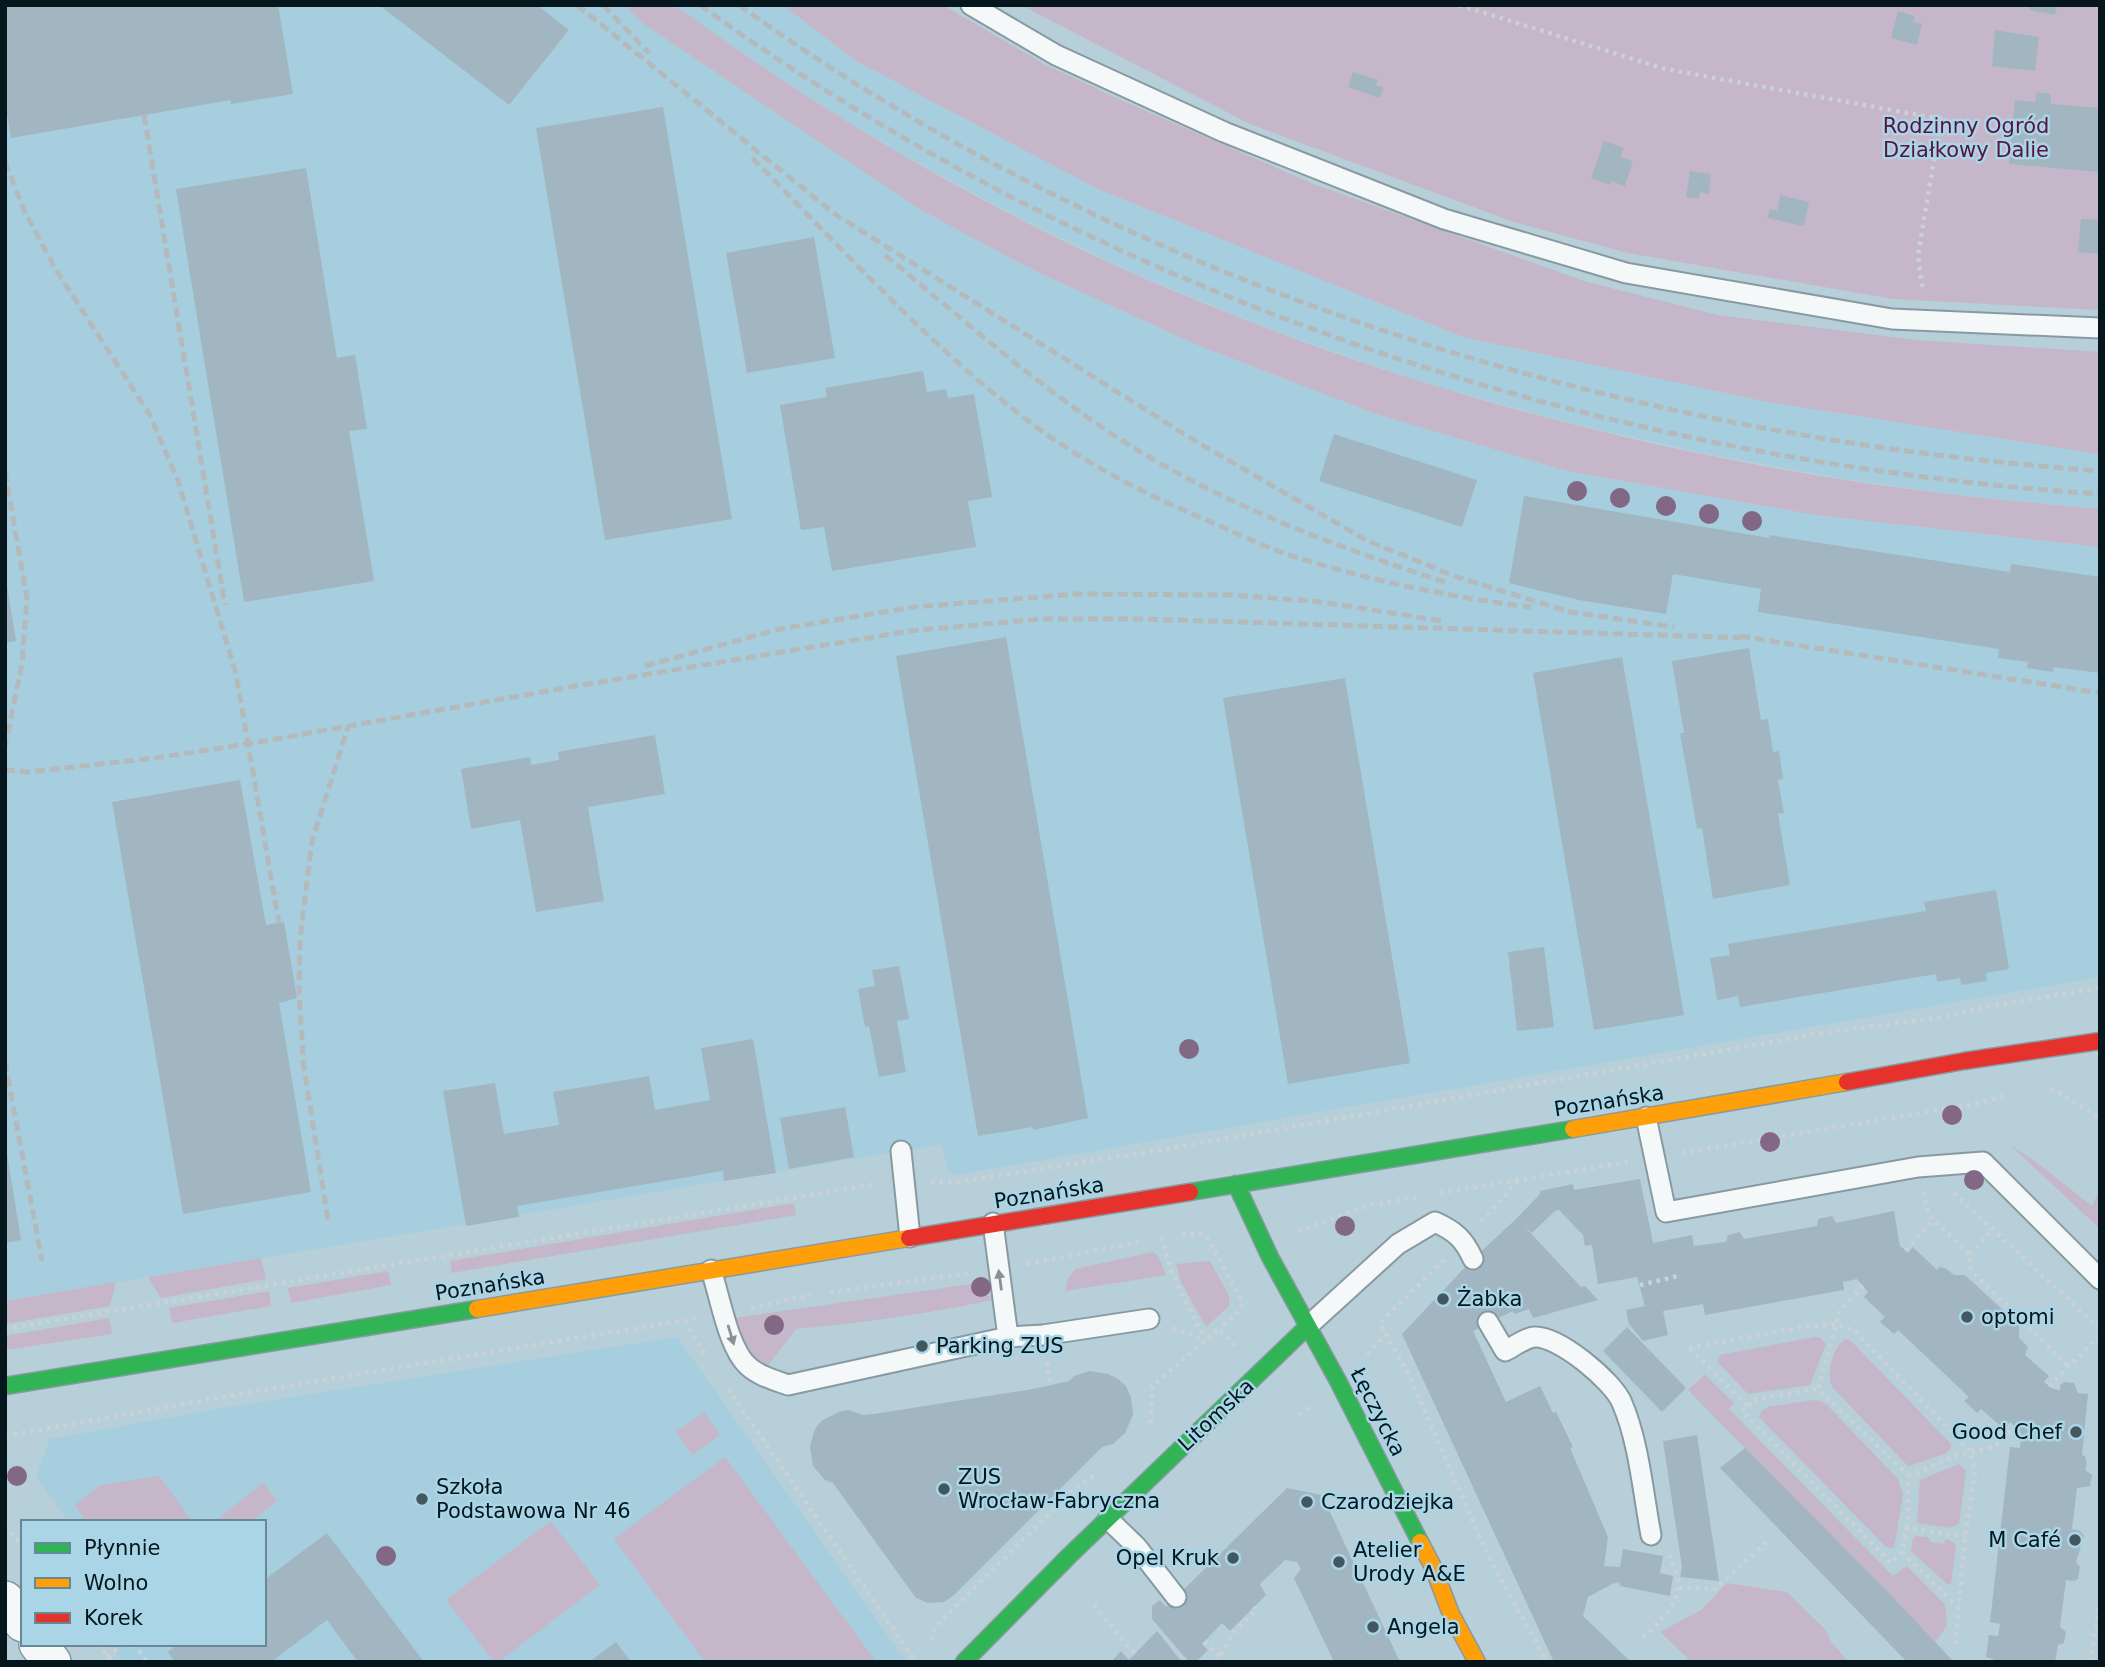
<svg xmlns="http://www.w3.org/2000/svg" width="2105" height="1667" font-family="'DejaVu Sans',sans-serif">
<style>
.built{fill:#a6cede}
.green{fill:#c6b6c9}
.building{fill:#a1b6c1}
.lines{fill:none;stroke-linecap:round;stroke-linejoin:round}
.lane-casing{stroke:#889aa1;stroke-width:23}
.street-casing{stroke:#889aa1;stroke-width:40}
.fast-casing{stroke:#889aa1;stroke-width:19}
.slow-casing{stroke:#889aa1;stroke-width:19}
.jam-casing{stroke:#889aa1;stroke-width:19}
.path{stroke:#cbd2d5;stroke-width:4.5;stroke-dasharray:3.5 5;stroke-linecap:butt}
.lane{stroke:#f4f8f9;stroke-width:19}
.street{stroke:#f4f8f9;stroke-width:37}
.fast{stroke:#30b455;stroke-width:16}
.slow{stroke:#ff9f0a;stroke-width:16}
.jam{stroke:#e5322d;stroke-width:16}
.rail{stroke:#b4babc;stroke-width:5;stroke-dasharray:10 5;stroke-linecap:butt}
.tree{fill:#836885}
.oneway{fill:#889296}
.poi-dot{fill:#43575e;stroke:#a9d5e7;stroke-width:2.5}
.labels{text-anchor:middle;stroke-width:5;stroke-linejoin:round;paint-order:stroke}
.park-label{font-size:21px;fill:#581441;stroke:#a9d5e7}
.street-label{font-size:21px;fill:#05161c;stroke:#a9d5e7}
.poi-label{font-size:21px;fill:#05161c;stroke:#a9d5e7;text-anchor:start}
</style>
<rect width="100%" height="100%" fill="#b7cfd9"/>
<path class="built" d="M5,5h620l16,17 277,186 79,43 47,24 151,69 181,70 191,57 249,44 284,32v430l-1139,197 -7,1 -6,-3 -6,-28 -937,157z
M671,5h112l73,56 242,128 365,148 305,65 332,52v55l-137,-13 -129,-19 -131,-24 -137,-31 -142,-39 -155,-54 -138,-57 -110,-53 -110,-60 -87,-52z
M677,1337l229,325h-784l-13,-18h155v-122h-195l-33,-45 14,-38 178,-32z"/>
<path class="green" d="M625,5c13,0 34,-4 47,1 13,4 28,18 40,26 37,25 74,51 112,75 98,62 202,119 308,166 263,116 548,191 833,223 45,5 90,9 135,13v38l-284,-32 -249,-44 -191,-57 -181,-70 -151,-69 -47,-24 -79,-43 -277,-186z
M783,5h160l103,60 77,36 193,84 271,97 131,33 198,25 184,12v102l-332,-52 -305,-65 -365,-148 -242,-128z
M1021,5h1079v305l-207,-11 -265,-46 -114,-31 -264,-98z
M2011,1146l20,12 61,48 8,-18v41z
M794,1203l2,12 -344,58 -2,-12z
M1153,1252l6,5 7,18 -101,16 2,-10 8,-12z
M261,1258l5,21 -105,19 -13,-21z
M1210,1261l19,35v10l-23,21 -25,-45 -5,-18z
M388,1271l3,14 -100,18 -3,-15z
M116,1282l-6,24 -105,18v-23z
M971,1284l15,9 6,7c-65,14 -130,23 -196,29l-29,38 -19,-13 -13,-36z
M269,1291l2,15 -99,17 -3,-15z
M109,1318l3,16 -107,16v-14z
M1814,1337h6l6,7 -16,41 -62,9 -31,-33 3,-6z
M1846,1339l6,3 99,102 -1,6 -5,4 -37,12 -76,-79c-6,-13 1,-42 14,-48z
M1705,1375l29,28 -5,6 164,167 14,-10 38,39 2,21 -12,16 -247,-252z
M1814,1400l7,1 7,5 70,73 5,16 -9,53 -8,-1 -127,-130 3,-7 6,-3z
M704,1412l16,23 -28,20 -16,-23z
M725,1457l150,203 -3,2h-167l-91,-123z
M1959,1464l7,7 -7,53 -9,4 -33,-5 3,-43z
M159,1476l34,46h-107l-11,-17 25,-20z
M263,1483l14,18 -26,21h-37z
M551,1521l49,64 -102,77h-4l-48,-62z
M1916,1536l12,1 2,5 14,2 1,-5c5,1 9,3 11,7l-5,38h-4l-36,-33 2,-13z
M1727,1583l60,9 39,38 5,12 18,20h-157l-32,-30 41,-22z"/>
<path class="building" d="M5,5h273l15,89 -62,10v-4l-220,38 -6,-35z
M379,5h158l32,25 -60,75z
M2030,5h27l-2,10 -26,-5z
M1898,11l17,5 -2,6 9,2 -5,21 -26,-7z
M1995,30l44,7 -4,34 -43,-5z
M1353,72l25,8 -2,5 8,3 -4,10 -32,-11z
M2037,92l14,2v10l49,4v64l-91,-8 6,-64 20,2z
M663,107l69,412 -127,21 -69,-412z
M1604,141l20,7 -3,9 12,4 -8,25 -14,-5 -1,4 -19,-7z
M306,168l31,190 18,-3 12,74 -18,2 25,150 -130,21 -68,-413z
M1690,171l21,3 -2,20 -9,-2 -1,7 -13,-2z
M1780,195l29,7 -5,24 -37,-8 3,-9 7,2z
M2081,219l19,1v34l-22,-2z
M814,237l21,121 -88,15 -21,-120z
M923,371l4,21 19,-3 2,9 26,-4 18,103 -24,4 8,46 -144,24 -8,-44 -23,3 -21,-125 47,-8 -2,-9z
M1334,434l143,46 -15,47 -143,-46z
M1524,496l245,42v-3l241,37 1,-8 89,13v96l-46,-6 -1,5 -26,-4 1,-6 -30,-4 1,-9 -241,-37 3,-23 -88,-15 -7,40 -87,-14 -70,-17z
M7,586l9,55 -11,2v-56z
M1006,637l82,481 -54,12 -1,-3 -55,9 -82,-480z
M1749,648l12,72 7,-1 5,33 6,-1 4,28 -5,1 6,33 -6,1 12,71 -77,14 -11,-71 -5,1 -17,-96h4l-12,-72z
M1622,657l62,358 -90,15 -61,-357z
M1345,678l65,385 -122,21 -65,-386z
M655,735l10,59 -77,13 16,94 -68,11 -16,-92 -49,9 -10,-60 69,-12 1,8 28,-5 -1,-8z
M240,780l26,145 18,-3 13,76 -18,5 32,189 -128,22 -71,-412z
M1996,890l13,79 -23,4 1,8 -26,4 -1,-7 -23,4 -1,-8 -196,33 -2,-11 -21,4 -7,-42 20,-3 -2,-11 198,-33 -2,-9z
M1544,947l10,80 -37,4 -9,-79z
M899,966l10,53 -12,2 9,51 -27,5 -10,-51 -4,1 -7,-38 17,-3 -3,-16z
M753,1039l23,134 -52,8 -1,-10 -206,35 2,11 -53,9 -23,-135 52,-8 9,51 55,-9 -6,-33 96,-16 6,34 55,-10 -9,-52z
M845,1107l9,50 -65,12 -9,-51z
M7,1154l14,86 -16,3v-88z
M1640,1179l13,64 39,-8 2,11 32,-4 2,-7 12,-3 4,7 73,-13 1,-7 14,-3 4,7 58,-12 6,35 8,6 5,-5 24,23 2,-3 6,1 9,7h11l54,50v13l9,9 -3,8 24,21 -5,6 9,7 7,1v-5l4,-3 10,1 4,10 10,1 -6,61 3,1 2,8 -2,6 7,5 -2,11 -13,2 -5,41 8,2 4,5 -8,26 4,5 -2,12 -4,2 -8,-1 -6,47 6,5 -2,11 -6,2 -3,17h-62v-3l-7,-2 3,-22 9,1 2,-12 -10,-2 20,-175 10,1 1,-15 -11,-11 -6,7 -23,-20 -4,4 -13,-12 5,-4 -35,-33 -36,-34 -4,4 -14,-12 5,-5 -21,-20 4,-5 -11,-13 -14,3 1,8 -139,25 -2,-11 -40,7 5,24 -25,6 -14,-17 -3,-14 19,-4 -8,-29 -39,7 -6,-39 -7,1 -2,-11 -24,-25 -4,1 -23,22 -9,-8 58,62 4,-1 13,14 -65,18 -4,-9 -14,5 -2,-3 -40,20 33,71 34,-16 13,27 3,-1 17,35 -3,1 38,89 -4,29 16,1 3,-18 40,7 -3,17 13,3 -3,20 -50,-10 -1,-4 -7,2 -24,13 -5,19 48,46h-77l-152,-328 71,-75 44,-41 23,-24v-3l33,-7 1,6z
M1627,1327l59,61 -24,24 -59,-61z
M1090,1371l18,3 10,5 8,7 5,11 2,18 -8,18 -12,11 -11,3 -148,148 -10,7 -16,1 -12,-5 -83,-115 -8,-3 -12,-14 -3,-20 5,-17 6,-8 18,-9 9,-2 15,5 11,-1 159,-25 36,-8 5,-5z
M1697,1435l7,47 15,99 -39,-4 2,-10 -19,-126z
M1745,1448l141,142 68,72 -48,-1 -186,-193z
M1287,1488l35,7 78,167h-66l-40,-84 7,-9 -4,-7 -12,-2 -25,24 6,11 -36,36 -8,-8 -20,21 6,6 -12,12h-7l-37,-43v-13l8,-6 6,7z
M327,1533l97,129h-66l-31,-42 -56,42h-96l-7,-10 10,-8h86v-64z
M1157,1631l25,31h-71l10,-11 8,9z
M616,1642l15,20h-42z"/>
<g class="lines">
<defs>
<path id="lane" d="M971,5l85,50 168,77 220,87 182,54 266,46 208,9
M1646,1117l20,95 252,-45 65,-5 117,117
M901,1151l9,86
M993,1223l15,114
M711,1270c9,26 17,78 37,96 11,10 26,14 40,19l220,-48 35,-2 106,-16
M1488,1322l17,29c8,-4 20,-13 29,-14 24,-2 80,45 88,66 17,39 21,90 29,132
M1308,1326l90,-82 37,-22c20,9 29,17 38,37
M1108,1519l29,28 39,50"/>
<path id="street" d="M5,1600l18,23
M38,1644l14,18"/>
<path id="fast" d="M1236,1184l34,73 68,124 82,161
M1190,1192l383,-63
M5,1386l472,-77
M964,1662l105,-106 239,-230"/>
<path id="slow" d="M1573,1129l274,-47
M477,1309l432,-71
M1420,1542l13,25 18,47 26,48"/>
<path id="jam" d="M1847,1082l117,-21 136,-20
M909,1238l281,-46"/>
</defs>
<use href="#lane" class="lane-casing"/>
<use href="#street" class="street-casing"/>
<use href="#fast" class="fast-casing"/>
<use href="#slow" class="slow-casing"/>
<use href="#jam" class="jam-casing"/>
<path class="path" d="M1459,5l206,64 276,50 -23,136 5,37
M2051,1088l49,30
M1682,1153l293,-49 29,-8
M931,1182h27l203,-32 655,-116 127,-17 59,-13 98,-16
M1923,1192l6,24 41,38 1,17 97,95
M1440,1193l188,-31
M1954,1193l146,136
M1481,1221l37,-40
M1299,1231l72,-26 47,-8
M1182,1235l20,-1 5,3 36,66 -5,9 -19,17
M1162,1237l10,37 33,66
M1906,1251l27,-32
M1970,1254l23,-25
M1444,1260l-64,63 30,54 78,179 59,106
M1027,1264l112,-22
M1640,1285l38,-9
M1863,1286l-23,24 -22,79 91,87
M830,1292l141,-19
M751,1308l60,-13
M685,1321l22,37
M1173,1328l31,12
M5,1329l872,-145
M1689,1348l114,-21 33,-3 19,7 115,120 5,21 -10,65 -10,109
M1690,1349l58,57 -6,5 149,152 11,-11
M1367,1354l19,-19
M1047,1362l3,23
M2049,1386l51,-50
M728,1389l188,273
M1748,1406l9,-7 61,-10
M1299,1415l11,-9
M1151,1423l1,-37 67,-57 16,17
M5,1436l258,-46 435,-72
M5,1526l18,22
M1907,1528l2,-52 49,-21 31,-7 10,-5 17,-16
M1679,1588l36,1 52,-47
M1094,1605l41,49
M1959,1608l-57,-56 5,-24 58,9
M1643,1638c27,-29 47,-41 26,-82
M931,1640l4,-13 141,-140 21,-13
M1204,1642l16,14
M98,1644l14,18
M134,1644l13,18
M107,1656l16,-12
M1216,1662l17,-29 23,-23 -2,-3
M2090,1662l10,-60"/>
<use href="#lane" class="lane"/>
<use href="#street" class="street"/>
<use href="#fast" class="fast"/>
<use href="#slow" class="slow"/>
<use href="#jam" class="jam"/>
<path class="rail" d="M577,5l259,210 361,227 169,98 91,37 113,35 104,15
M603,5l46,48
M700,5c405,295 903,456 1400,489
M739,5c395,285 879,431 1361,466
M144,115l81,490
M752,158c90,90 177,188 279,265 56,42 116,72 180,99 26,11 51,24 78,33 78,25 160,42 242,52
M5,162l19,48 32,60 94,145 28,66 58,193 43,249
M885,255c85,70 169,146 264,202 96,56 197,93 302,127
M5,472l22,127 -5,64 -17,84
M1740,636l360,57
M645,666l135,-37 134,-22 163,-13 156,1 89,7 120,19
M5,770l24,2 126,-14 92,-14 323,-57 340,-56 131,-12h101l608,19
M303,1061l25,159
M5,1062l37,199
M304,1070l-5,-77 1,-54 12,-98 36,-114"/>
</g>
<g class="tree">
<circle cx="1577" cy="491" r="10"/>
<circle cx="1620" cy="498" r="10"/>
<circle cx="1666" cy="506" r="10"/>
<circle cx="1709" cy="514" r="10"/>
<circle cx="1752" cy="521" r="10"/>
<circle cx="1189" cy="1049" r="10"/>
<circle cx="1952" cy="1115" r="10"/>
<circle cx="1770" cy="1142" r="10"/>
<circle cx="1974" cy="1180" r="10"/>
<circle cx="1345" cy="1226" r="10"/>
<circle cx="981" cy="1287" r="10"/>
<circle cx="774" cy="1325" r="10"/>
<circle cx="17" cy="1476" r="10"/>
<circle cx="386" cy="1556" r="10"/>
</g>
<defs><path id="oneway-solid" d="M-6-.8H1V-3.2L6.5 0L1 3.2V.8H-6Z" transform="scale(1.75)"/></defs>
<g class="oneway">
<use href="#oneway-solid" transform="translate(1000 1280) rotate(-98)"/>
<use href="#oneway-solid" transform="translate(731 1335) rotate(73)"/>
</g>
<g class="poi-dot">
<circle cx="1443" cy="1299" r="7"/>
<circle cx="1967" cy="1317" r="7"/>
<circle cx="922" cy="1346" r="7"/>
<circle cx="2076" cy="1432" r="7"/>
<circle cx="944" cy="1489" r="7"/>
<circle cx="422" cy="1499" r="7"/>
<circle cx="1307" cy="1502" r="7"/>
<circle cx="2075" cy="1540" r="7"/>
<circle cx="1233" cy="1558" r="7"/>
<circle cx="1339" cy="1562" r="7"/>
<circle cx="1373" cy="1627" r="7"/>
</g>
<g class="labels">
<g class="park-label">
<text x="1966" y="133">Rodzinny Ogród<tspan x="1966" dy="24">Działkowy Dalie</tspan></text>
</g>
<g class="street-label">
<text transform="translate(1609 1101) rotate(-9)" y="7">Poznańska</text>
<text transform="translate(1049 1193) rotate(-9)" y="7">Poznańska</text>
<text transform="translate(490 1285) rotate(-9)" y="7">Poznańska</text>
<text transform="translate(1378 1412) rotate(63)" y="7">Łęczycka</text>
<text transform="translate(1216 1415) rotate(-43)" y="7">Litomska</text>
</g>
<g class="poi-label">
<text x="1457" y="1306">Żabka</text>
<text x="1981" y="1324">optomi</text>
<text x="936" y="1353">Parking ZUS</text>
<text x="2062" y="1439" text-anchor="end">Good Chef</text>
<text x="958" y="1484">ZUS<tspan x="958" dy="24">Wrocław-Fabryczna</tspan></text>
<text x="436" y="1494">Szkoła<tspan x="436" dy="24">Podstawowa Nr 46</tspan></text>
<text x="1321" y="1509">Czarodziejka</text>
<text x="2061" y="1547" text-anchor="end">M Café</text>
<text x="1353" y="1557">Atelier<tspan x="1353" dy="24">Urody A&amp;E</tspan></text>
<text x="1219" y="1565" text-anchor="end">Opel Kruk</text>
<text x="1387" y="1634">Angela</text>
</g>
</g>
<rect width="2105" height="1667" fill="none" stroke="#05161c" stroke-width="14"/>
<rect x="21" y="1520" width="245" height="126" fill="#a9d5e7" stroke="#678996" stroke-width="2"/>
<rect x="35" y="1543" width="35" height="10" fill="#30b455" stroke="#678996" stroke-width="2"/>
<text x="84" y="1555" font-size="21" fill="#05161c">Płynnie</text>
<rect x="35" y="1578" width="35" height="10" fill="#ff9f0a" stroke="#678996" stroke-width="2"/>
<text x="84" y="1590" font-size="21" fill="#05161c">Wolno</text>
<rect x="35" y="1613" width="35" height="10" fill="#e5322d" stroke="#678996" stroke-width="2"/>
<text x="84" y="1625" font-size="21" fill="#05161c">Korek</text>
</svg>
